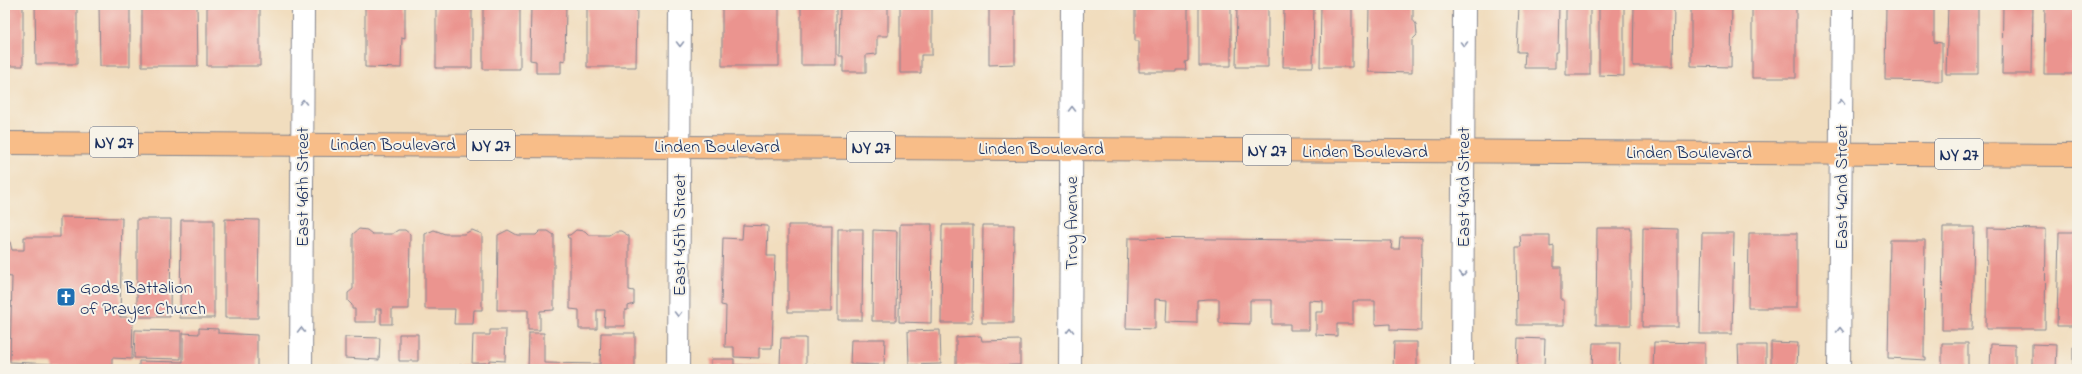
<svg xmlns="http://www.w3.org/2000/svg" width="2082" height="374" font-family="'Indie Flower',sans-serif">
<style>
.building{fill:#eb948f}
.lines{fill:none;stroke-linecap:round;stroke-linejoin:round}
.minor-casing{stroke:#86868e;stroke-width:24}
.highway-casing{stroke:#86868e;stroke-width:24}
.minor{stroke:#fff;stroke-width:22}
.highway{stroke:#f8bd88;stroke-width:22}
.oneway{stroke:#8d97ae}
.labels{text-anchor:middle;stroke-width:4;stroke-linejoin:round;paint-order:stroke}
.shield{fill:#f7f3e8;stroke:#5d6a87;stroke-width:1}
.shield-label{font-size:17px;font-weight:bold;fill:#1b2f5e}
.street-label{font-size:18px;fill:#1b2f5e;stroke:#f7f3e8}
.poi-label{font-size:18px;fill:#1b2f5e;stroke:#f7f3e8;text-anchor:start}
</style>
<rect width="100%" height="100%" fill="#f7f3e8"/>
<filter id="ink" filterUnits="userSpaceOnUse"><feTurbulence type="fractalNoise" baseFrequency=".025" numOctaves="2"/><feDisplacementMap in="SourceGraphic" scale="8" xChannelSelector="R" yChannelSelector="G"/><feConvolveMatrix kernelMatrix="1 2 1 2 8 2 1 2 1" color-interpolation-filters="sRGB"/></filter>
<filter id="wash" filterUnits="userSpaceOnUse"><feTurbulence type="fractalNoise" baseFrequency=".012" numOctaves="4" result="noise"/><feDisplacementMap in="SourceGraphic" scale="16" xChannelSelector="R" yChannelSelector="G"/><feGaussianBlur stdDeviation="0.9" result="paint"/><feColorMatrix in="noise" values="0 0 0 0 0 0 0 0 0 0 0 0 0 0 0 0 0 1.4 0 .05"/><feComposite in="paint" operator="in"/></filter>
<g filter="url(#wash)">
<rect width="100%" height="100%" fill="#f1ddbe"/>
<g id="blocks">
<path class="building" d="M5,5h18v61h-18z
M35,5h42v59h-41z
M99,5h31v61h-30z
M142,5h55l1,61h-56z
M207,5h53v61h-53z
M365,5h40v33l-3,-1 -1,31 -36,-1z
M436,5h36v63h-36z
M483,5h37v64h-37z
M531,5h35l-1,56 -4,-1v13h-25v-12l-6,-1z
M587,5h50l-1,62h-49z
M722,5h57v61h-57z
M801,5h35v60h-35z
M840,5h48v31h-11v18l-11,1v17h-23v-16h-4z
M900,5h32v50h-11v18h-21z
M989,5h26v59l-26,1z
M1135,5h53v56l-3,1 1,8h-10v2h-37v-31h-4z
M1199,5h32v61h-32z
M1237,5h31v62h-32z
M1284,5h30l-1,62h-30z
M1321,5h31v62h-32z
M1369,5h44v15l3,4 1,11 -5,5v33l-44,-1z
M1519,5h40l-1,47h-3v16h-31l1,-16h-8z
M1566,5h24v70h-24z
M1599,5h25v71l-25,-1z
M1634,5h40l-1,61h-40z
M1691,5h41l-1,62 -40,-1z
M1752,5h44v73h-44z
M1886,5h48v37l8,1v38l-57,-1z
M1948,5h30v69h-32z
M2003,5h30l-1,69h-30z
M2045,5h30l-1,69h-30z
M60,217l62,1 -2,99h13l-1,42 -20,-1v11h-59v-5l-43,-2 2,-85 -7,-1v-37l5,3 2,8h12v-13h36z
M137,219h34l-1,98h-33z
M225,219l34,1 -1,98h-33z
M181,220h33v98h-34z
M900,224h32l-1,99 -32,-1z
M743,225l25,1 -1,30h8l-3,92h-13v10l-25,-1v-10h-9l1,-41 -5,-1 2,-67 19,1z
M788,225h44l-1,87h-43z
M942,225h31l-1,98h-31z
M983,225h31l-1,98h-31z
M1943,227h31l-2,103h-30z
M1597,228h34v97h-35z
M1643,228l35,1v98h-36z
M1987,228l59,1 -1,100h-59z
M359,229l8,1 5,4h20l6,-4h7l5,4 -1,75h-17v15h-11v-15h-5v13h-21v-13h-3v-4l-4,-4v-8l5,-4v-55z
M838,229h25l-1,91h-24z
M434,230l11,4h19l8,-4 10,4v76h-8l-1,14h-19l1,-15h-30v-75z
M508,230l9,5h19l4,-4h8l6,4v75l-14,1v19h-12v-20h-31l1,-75z
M576,230l9,1 4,4h20l6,-4h6l8,5v54l5,1v13l-6,2v4h-3v16h-21l1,-16h-8v19h-18v-19l-9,-1v-71h-2l-1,-3h3z
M873,230l24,1 -1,90h-24z
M2059,232h18v94h-20z
M1702,233h32l-2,101h-32z
M1749,233h48v75h-49z
M1520,235h30v12l4,-1v21h7v33h3v25h-47l-1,-78h5z
M1400,237h22l-1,94 -31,-1v-6l-15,1v-24h-22v23h-16v12l-21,-1v-23h7v-11l-14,-1v30h-19v-6h-18v-24h-22v24l-31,-1v-24h-11l-11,1v23l-31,-1 1,-22 -12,-1v30l-29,-1 2,-90 264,3 -1,8h8z
M1890,240h35l-1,117h2v3l-38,-2z
M199,328l19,1v4l39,2v34h-118v-8l44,1v-29l16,1z
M135,330l46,1v28l-47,-1z
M490,330h16l-1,31 -16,-1v3h-17l1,-28h17z
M940,330l1,34 -32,1 -1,-34z
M529,333h15v30l56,1 1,-31h34v36h-107z
M399,334h19v27h-19z
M981,336l1,5 38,-1v25l-64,1v-29z
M345,337l35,1 -1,22 -34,-2z
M781,338h25v28l9,-1v4h-94v-3h-10v-7h23v6l46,1z
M1518,338l27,1 -1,28h-27z
M868,339h17l-1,26 -34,-1 1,-24h17z
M1394,342h23v27h-24z
M1654,342l51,1v26h-52z
M1771,342l27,1 -1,26h-26z
M1593,343h27l-1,26h-27z
M1942,343h26v26h-26z
M1991,344l24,1v24h-25z
M2032,344l25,1 -1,24h-24z
M1738,345h28v24h-27z
M2073,347h4v22h-4z
M489,364v5h-29v-4z"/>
</g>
</g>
<g filter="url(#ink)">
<use href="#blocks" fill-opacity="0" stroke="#86868e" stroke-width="1"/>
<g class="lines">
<defs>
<path id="minor" d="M301,369l2,-364
M678,369l2,-364
M1070,369l2,-364
M1462,369l2,-364
M1839,369l3,-364"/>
<path id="highway" d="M5,143l2072,12"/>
</defs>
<use href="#minor" class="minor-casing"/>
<use href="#highway" class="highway-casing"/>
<use href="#minor" class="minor"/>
<use href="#highway" class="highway"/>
</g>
<defs><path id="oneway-chevron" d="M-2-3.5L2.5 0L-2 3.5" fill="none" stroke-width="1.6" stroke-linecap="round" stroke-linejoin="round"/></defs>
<g class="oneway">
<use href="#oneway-chevron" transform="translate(680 44) rotate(90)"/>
<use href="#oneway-chevron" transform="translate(1464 44) rotate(90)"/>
<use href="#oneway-chevron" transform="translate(303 102) rotate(-90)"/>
<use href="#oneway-chevron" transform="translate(1841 102) rotate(-90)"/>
<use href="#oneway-chevron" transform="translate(1072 109) rotate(-90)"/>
<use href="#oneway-chevron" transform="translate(1463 274) rotate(90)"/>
<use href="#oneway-chevron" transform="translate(678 314) rotate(90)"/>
<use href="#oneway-chevron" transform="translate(301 330) rotate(-90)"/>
<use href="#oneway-chevron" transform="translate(1070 330) rotate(-90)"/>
<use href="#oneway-chevron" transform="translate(1840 330) rotate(-90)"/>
</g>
</g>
<defs>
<symbol id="church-square" viewBox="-11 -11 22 22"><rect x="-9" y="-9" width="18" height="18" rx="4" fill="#1f6fb2" stroke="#f7f3e8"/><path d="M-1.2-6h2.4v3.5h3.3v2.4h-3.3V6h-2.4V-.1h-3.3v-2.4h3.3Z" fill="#fff"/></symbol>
</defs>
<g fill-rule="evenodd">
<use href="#church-square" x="55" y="286" width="22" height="22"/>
</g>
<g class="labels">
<g class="shield">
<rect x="90" y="127" width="48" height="30" rx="3"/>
<rect x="467" y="130" width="48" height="30" rx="3"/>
<rect x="847" y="132" width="48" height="30" rx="3"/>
<rect x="1243" y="135" width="48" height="30" rx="3"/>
<rect x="1935" y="139" width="48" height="30" rx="3"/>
</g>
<g class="shield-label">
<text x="114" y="148">NY 27</text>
<text x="491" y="151">NY 27</text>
<text x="871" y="153">NY 27</text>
<text x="1267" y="156">NY 27</text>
<text x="1959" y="160">NY 27</text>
</g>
<g class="street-label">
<text x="393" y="150">Linden Boulevard</text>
<text x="717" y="152">Linden Boulevard</text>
<text x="1041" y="154">Linden Boulevard</text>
<text x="1365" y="157">Linden Boulevard</text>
<text x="1689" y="158">Linden Boulevard</text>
<text transform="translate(302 187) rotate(-90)" y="6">East 46th Street</text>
<text transform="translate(1463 187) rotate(-90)" y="6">East 43rd Street</text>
<text transform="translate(1841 187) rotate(-90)" y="6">East 42nd Street</text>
<text transform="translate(1071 223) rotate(-90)" y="6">Troy Avenue</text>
<text transform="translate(679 235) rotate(-90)" y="6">East 45th Street</text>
</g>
<g class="poi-label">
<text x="80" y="293">Gods Battalion<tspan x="80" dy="21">of Prayer Church</tspan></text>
</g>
</g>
<rect width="2082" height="374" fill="none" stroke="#f7f3e8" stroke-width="20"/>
</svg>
